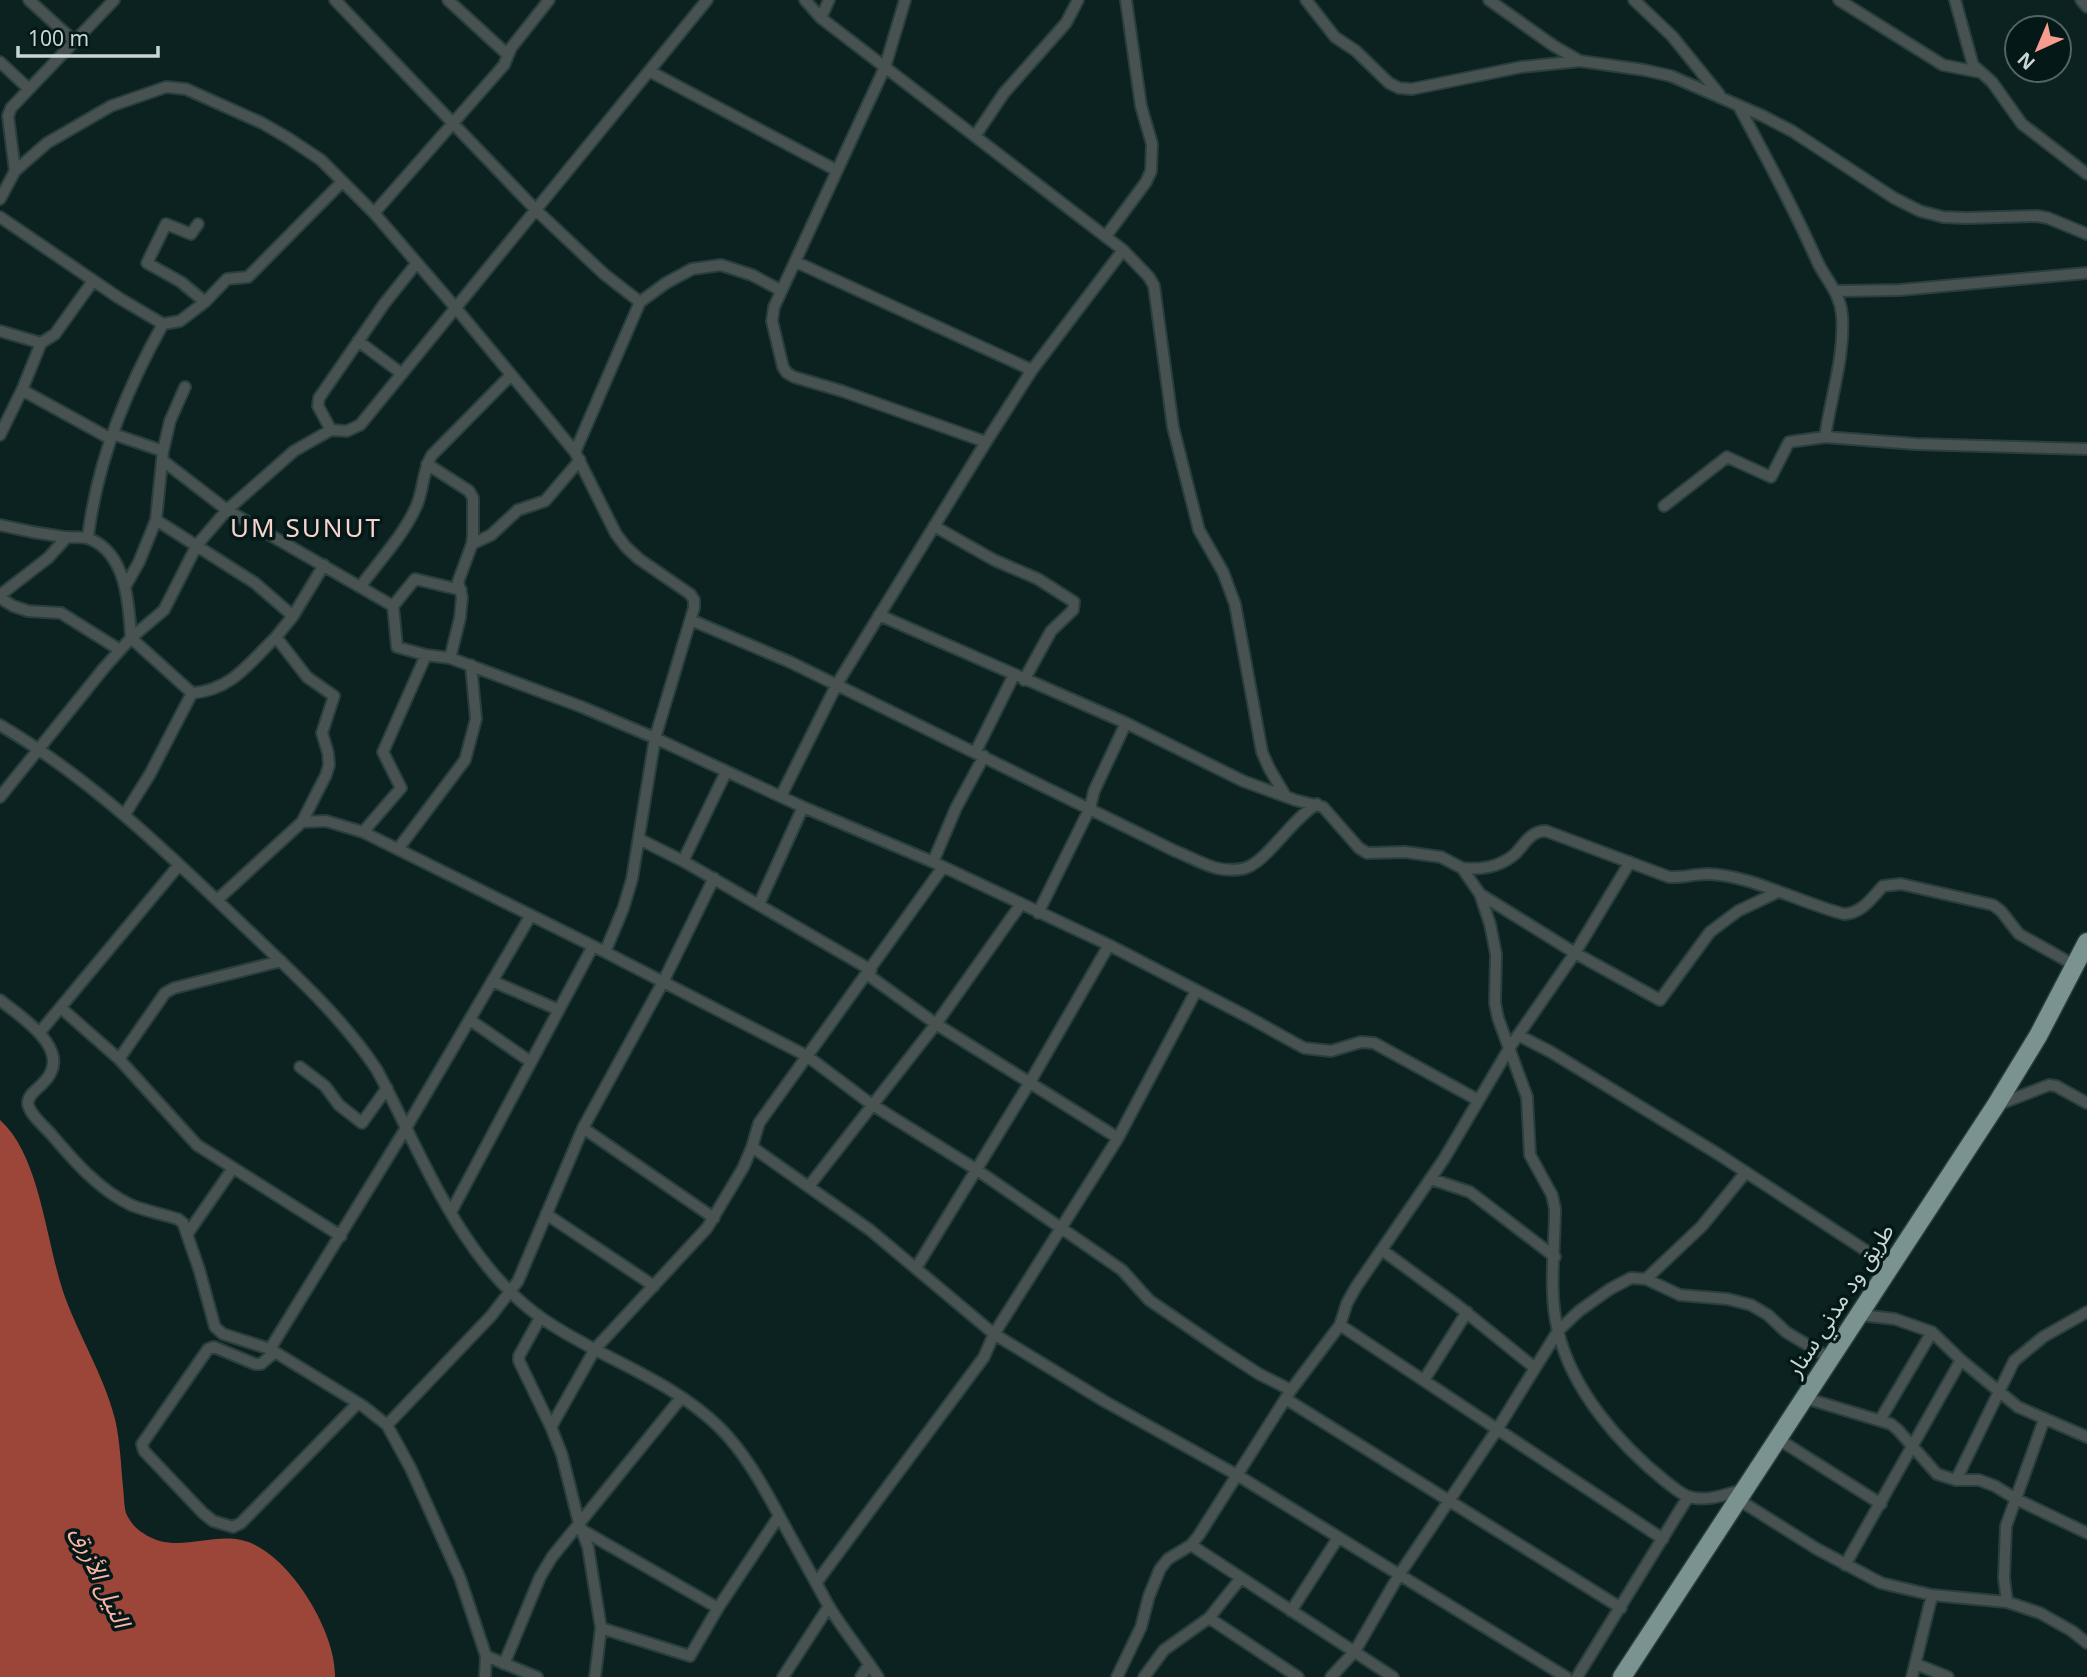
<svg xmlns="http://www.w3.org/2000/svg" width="2087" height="1677" font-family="'Noto Sans','Noto Sans Arabic',sans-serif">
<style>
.water{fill:#9c463a}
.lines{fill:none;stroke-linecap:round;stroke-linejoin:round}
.minor-casing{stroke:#293f3d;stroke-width:14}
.trunk-casing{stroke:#293f3d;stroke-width:21}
.minor{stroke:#485251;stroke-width:10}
.trunk{stroke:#7a9290;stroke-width:18}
.labels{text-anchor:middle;stroke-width:7;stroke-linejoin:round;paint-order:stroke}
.street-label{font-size:23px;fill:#c9d6d5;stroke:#031817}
.water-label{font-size:24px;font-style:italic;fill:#fdb3a7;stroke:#031817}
.quarter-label{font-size:26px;letter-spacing:2px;fill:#f6d3cd;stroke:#031817}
</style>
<rect width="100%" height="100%" fill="#0b2220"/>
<path class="water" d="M0,1120c41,36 46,125 65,177 15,41 39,79 50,122 5,22 6,46 8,68 1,8 1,19 3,26 4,9 10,16 17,20 31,22 65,0 98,7 46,9 96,92 94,137h-335z"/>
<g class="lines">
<defs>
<path id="minor" d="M29,0l45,41
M335,0l200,209 69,65 36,28
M448,0l60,55
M805,0l16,18 302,232 26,27 5,9 19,141 26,103 24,42 12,32 27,148 7,16 16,27
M905,0l-20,67 -111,240 -2,14 11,46 4,6 7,4 48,14 144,51
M1306,0l29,37 21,14 33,32 10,5 13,1 109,-22 59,-6 64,9 27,6 92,40 29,15 102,67 26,13 23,6 23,1 71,-2 11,2 39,16
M1489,0l65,46 26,15
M1634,0l38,36 47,58
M1839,0l104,65 36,7
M1955,0l18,65 19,17 30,42 65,50
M2081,0l6,7
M821,18l8,-18
M0,62l29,27
M649,71l187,99
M1738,105c28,52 56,104 80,158 9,18 22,30 24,52 3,41 -11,81 -17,122
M975,136l29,-43 62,-70 12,-23
M15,171l-7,-55 3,-8 103,-108
M0,199l15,-28 32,-28 64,-37 55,-19 20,2 76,34 26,15 33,22 53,53 81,94 88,106 32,39 41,82 10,13 13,12 51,35 4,6v8l-39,130 -23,141 -9,30 -18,43
M374,213l130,-148 7,-17 38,-48
M0,217l119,81 44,26
M198,224l-7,10 -25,-10 -19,39 34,19 24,20
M1106,236l40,-54 5,-11 1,-27 -11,-38 -15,-106
M796,262l236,108
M1837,291l63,-1 187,-17
M0,331l41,12
M358,341l43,32
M22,390l89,49
M331,430l-13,-24 1,-8 65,-94 32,-40
M113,434l50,17
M0,435l22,-45 19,-47 14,-9 38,-53
M575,452l65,-150 26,-19 26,-14 29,-4 31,10 28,15
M162,460l65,50 166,96
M427,464l42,27 4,7v37l-1,9 -14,38 4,15 -2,21 -10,40
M1664,506l63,-49 44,20 18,-35 36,-5 91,7 171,5
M156,520l99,63 38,33
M0,525c21,5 42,9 64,12 8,1 19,-1 26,2 37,15 39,67 41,99l61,55c40,-3 57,-30 84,-56l31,40 27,19 -12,37 6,20 1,12 -3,10 -24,47 -85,78
M934,526l60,34 44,19 36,23 -1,8 -22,21 -27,49
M88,537c9,-76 38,-147 75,-213l17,-3 25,-19 22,-23 21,-2 94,-95
M472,544l19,-9 27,-25 27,-9 35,-41
M126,585l13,-23 17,-42 7,-69 7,-30 15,-34
M360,587c19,-26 43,-51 56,-80 8,-17 6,-36 16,-52l79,-80
M461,590l-46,-11 -22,27 4,41 29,8 24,3 132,49 73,31 148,69 130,55 176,83 139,72 56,31 27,3 30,-9 13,1 104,57
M0,595l48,-37 19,-21
M0,598l13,8 15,5 33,2 59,37
M879,615l247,108 117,58 52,19 28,7 36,41 8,5 38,-1 36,5 21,11 18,26 10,30 6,30 -1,49 3,15 29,79 3,58 22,40 3,14c0,39 -7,83 3,122 14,59 61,113 107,150 7,5 14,12 22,15 18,7 40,-2 58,-7
M691,620l99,42 385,189c13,5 27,13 41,17 9,2 23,3 32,-1 21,-9 44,-48 69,-63
M276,637l17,-21 31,-51
M0,725c93,55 169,129 247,204 45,43 95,88 130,141 45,84 84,193 166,249 56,39 126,59 176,108 27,27 44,59 62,92 15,28 31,56 46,84 15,26 35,49 51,74
M976,751l38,-76
M781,796l56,-112 149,-242 46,-72 91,-120
M0,797l104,-129 27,-30 33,-28 33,-65 30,-35 67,-59 37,-21 16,1 13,-6 347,-425
M125,814l25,-40 42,-81
M302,822l24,-1 37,11 242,120 202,104 64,48 106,66 145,100 27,30 70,48 40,26 32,16
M363,832l38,-44 -18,-36 43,-97
M639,839l44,22 188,109
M398,849l67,-89 11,-41 -5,-54
M683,861l43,-89
M933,862l23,-54 28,-52
M1462,868c19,2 38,-1 53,-14 10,-10 15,-23 31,-23l123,46c13,1 25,-3 38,-3 41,0 96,30 137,40 18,-1 27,-15 39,-28l18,-2 92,21 8,6 18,23 57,32
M1480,894l95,59 85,47 50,-68 28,-21 40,-19
M759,904l44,-97
M1038,913l52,-105 4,-17 32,-68
M868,975l68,49 182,114
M492,981l67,29
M0,1000c21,17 76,51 43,83 -5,6 -16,12 -15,21 2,11 16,22 23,30 23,27 48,56 80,71 15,6 31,9 47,14l5,4 16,46 16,58 8,7 47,15 93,57 24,19 24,44 49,109 26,78 -1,21
M61,1008l58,51 78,86 144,91
M470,1020l61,42
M40,1032l139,-167
M1518,1035l33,17 167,102 173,113
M119,1059l46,-66 9,-5 107,-27
M300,1067l25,19 14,19 23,18 25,-35
M1997,1105l52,-20 7,1 31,17
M583,1128l131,90
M752,1147l118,83 124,104 110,67 133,74 329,202
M1431,1179l39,13 85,65
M809,1186l127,-162 85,-120
M451,1212l142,-266
M546,1214l108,72
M188,1233l45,-65
M1382,1250l75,55 78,63
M916,1268l114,-186 79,-137
M1646,1279l56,-53 44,-54
M1860,1315l35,4 37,13 29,28 57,47 69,30
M540,1318l-21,38v5l32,66 11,28 17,68 9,24 13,81 -6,49
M1340,1325l323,214
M270,1349l136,-221 125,-213
M275,1352l-14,12h-6l-41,-17 -6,2 -66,95 2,7 59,62 10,8 20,6 8,-4 117,-120
M1424,1380l43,-68
M1805,1398l86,26 7,6 39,44 19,6h23l16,6 21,13 71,34
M1286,1399l335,209
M1880,1420l52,-88
M387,1425l104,-109 27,-35 65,-153 80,-146 51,-104
M551,1427l44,-78 112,-121 36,-60 9,-21 7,-24 184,-256
M1778,1439l103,65
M1956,1480l58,-119 29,-24 44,-25
M1739,1500l78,49 64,34 51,12 75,7 33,11 32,18 15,12
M582,1530l136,78
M1191,1545l202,132
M1845,1565l116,-205
M816,1583l168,-226 10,-23 124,-196 78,-147
M2007,1602l-3,-24 2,-52 38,-106
M1291,1611l47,-73
M1209,1618l89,59
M601,1628l89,28 28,-48 61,-92
M486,1656l51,21
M504,1664l36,-87 12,-20 129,-159
M1916,1664l32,13
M783,1677l46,-71
M861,1677l8,-13
M1117,1677l24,-50 8,-31 11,-27 8,-10 23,-14 8,-10 92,-145 49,-65 7,-22 9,-16 88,-128 66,-112 65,-94 55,-91
M1144,1677l20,-27 45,-32 32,-40
M1331,1677l24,-26 44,-76 99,-147 60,-97 21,-20 31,-22 21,-11 15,1 34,16 48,4 23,6 17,10 18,17 45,27
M1577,1677l111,-180
M1912,1677l20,-82"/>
<path id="trunk" d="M1622,1677l374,-572 42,-69 49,-94"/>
</defs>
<use href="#minor" class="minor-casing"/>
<use href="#trunk" class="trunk-casing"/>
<use href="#minor" class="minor"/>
<use href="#trunk" class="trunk"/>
</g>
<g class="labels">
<g class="street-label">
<text transform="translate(1840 1300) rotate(-57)" y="8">طريق ود مدني سنار</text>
</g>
<g class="water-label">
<text transform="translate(100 1577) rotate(65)" y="8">النيل الأزرق</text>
</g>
<g class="quarter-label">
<text x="306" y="537">UM SUNUT</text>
</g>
</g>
<g transform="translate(2038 49) rotate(224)"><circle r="33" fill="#031817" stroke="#526463" stroke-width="2"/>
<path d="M0-5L12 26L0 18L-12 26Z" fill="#f59d8e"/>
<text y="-10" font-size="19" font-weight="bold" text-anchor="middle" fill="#c9d6d5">N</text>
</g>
<path d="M18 46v10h140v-10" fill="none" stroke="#c9d6d5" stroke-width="3.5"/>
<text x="28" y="46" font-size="21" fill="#c9d6d5" stroke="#031817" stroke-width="5" paint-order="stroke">100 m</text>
</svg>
